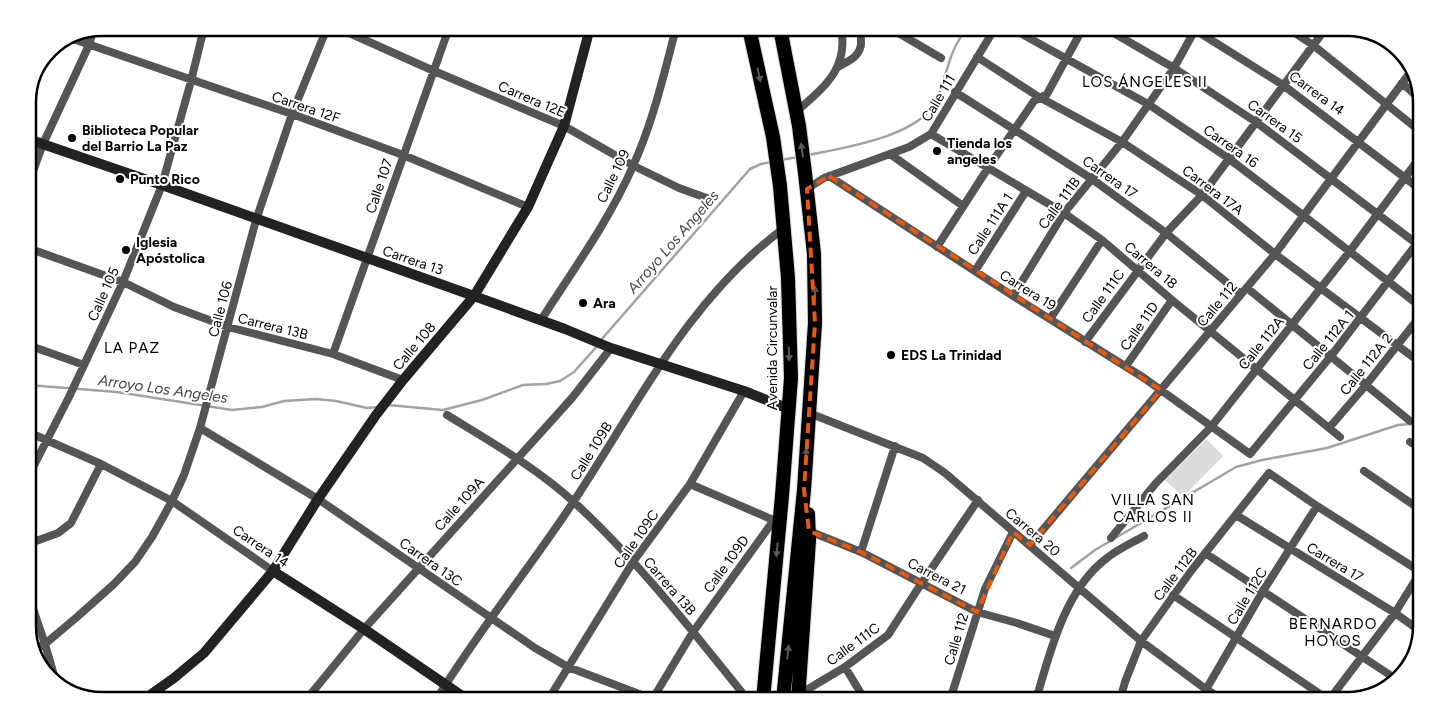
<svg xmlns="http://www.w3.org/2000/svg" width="1449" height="728" font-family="Figtree,sans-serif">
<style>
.green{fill:#dcdcdc}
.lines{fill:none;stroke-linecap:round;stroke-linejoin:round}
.stream{stroke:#a3a3a3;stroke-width:2.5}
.highway-casing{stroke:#dbdbdb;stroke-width:16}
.street{stroke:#555;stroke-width:8}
.secondary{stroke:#222;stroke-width:10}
.highway{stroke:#000;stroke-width:14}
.oneway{fill:#595959}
.marked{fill:none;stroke:#e8590c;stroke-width:4;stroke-dasharray:10 6;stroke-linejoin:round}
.poi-dot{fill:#000;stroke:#fff;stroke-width:2}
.labels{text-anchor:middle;stroke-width:4;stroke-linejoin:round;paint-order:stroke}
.street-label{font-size:14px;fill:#000;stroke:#fff}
.poi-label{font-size:14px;font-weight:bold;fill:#000;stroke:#fff;text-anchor:start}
.neighbourhood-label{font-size:15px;letter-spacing:1px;fill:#000;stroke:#fff}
.water-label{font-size:15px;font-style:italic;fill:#444;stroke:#fff}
.rim{fill:none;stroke:#000;stroke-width:2.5}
</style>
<rect width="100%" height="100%" fill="#fff"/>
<path class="green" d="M1206,439l17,17 -40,41 -18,-17z"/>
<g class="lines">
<path class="stream" d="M808,155c36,-7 116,-19 130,-58 9,-24 12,-50 30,-69
M781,160l17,-3
M601,340l149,-171 11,-5 10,-2
M28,385l89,7 115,18 30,-3 22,-6 32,-2 20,2 31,7 11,-1
M388,405l55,5 39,-10 41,-15 23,-1 14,-3 14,-9 24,-27
M1071,568l24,-18 141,-83 26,-7 65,-12 71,-23 23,-2"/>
<defs>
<path id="highway" d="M749,28l24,109 7,49 8,92 3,100 -9,118 -19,204
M780,28l19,98 6,47 9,81 1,69 -11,167 -21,210
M798,700l11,-160 -1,-26"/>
</defs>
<use href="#highway" class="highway-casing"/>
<path class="street" d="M338,28l96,43 130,55 70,40 45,22 33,12
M890,28l51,30
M1011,28l137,76 80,54 76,58 117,91
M1105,28l69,40 82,54 165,125
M1192,28l91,57 138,105
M1287,28l26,17 108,87
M842,29l18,4
M1372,33l37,29
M73,39l219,75 111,41 125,52
M977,57l62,40 83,45 80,53 73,59 146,109
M838,67c10,-6 22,-10 23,-23 0,-7 -1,-10 3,-16
M1402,83l19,17
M955,92l137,87 74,54 75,61
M796,112c28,-25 53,-43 45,-84
M931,134l133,79 38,27 70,60 168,137
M890,154l73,52
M829,176l184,120 131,82 106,76 81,-98 90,-118
M28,185l15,-41 46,-99 4,-14
M807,189l17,-11 85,-31 22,-13 64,-106
M937,247l51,-79 46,-67 13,-7 36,-66
M28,248l95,34 51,25 54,20 105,27 70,26
M975,271l51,-80
M1247,288l163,133
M1013,296l51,-83 58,-71 52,-74 22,-40
M1050,319l52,-79
M541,320c32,-50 68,-99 92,-154 20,-44 31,-92 43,-138
M1085,342l81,-109 36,-38 124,-167
M28,345l56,20
M333,354l116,-326
M1126,366l46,-66
M809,413l114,45 22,15 196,168 66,49 17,10
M447,415c44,27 90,53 128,88 64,59 119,130 173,197
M200,428l118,71 217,149 33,19 87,33
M1329,428l37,-43 55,-70
M28,432l73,32 71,37 101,70
M1410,442l11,7
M1364,471l57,39
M28,477l41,-80 54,-115 39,-97 29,-104 13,-53
M690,484l88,38
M1236,515l159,98 25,18
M809,531l52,21 116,60 40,11 38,13
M1111,538l45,-55 55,-56 139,-176 71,-95
M28,544l30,-11 13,-10 30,-59
M1030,545l245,-291 137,-184
M861,552l34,-106
M1205,553l191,126
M28,594l17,50 11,38
M1173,595l156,105
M34,649l11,-5 32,-27 37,-33 21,-22 17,-25 20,-36 12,-26 16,-47 56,-208 36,-106 35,-86
M845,667l20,33
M798,695l47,-28 43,-32 33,-51 57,-84
M306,700l58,-71 208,-231 39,-50
M436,700c42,-69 94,-132 138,-199 63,-95 115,-203 209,-272
M548,700l85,-138 57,-78 54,-93
M652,700l41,-68 81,-112
M950,700l35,-111 28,-57
M1036,700c14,-48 29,-111 71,-142 11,-9 25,-15 37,-22
M1120,700l5,-18 16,-41 50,-70 78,-98 48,33 104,66
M1200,700l63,-109 54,-85
M1329,700l66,-87 26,-42"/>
<path class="secondary" d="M28,139l134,46 312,111 91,33 46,19 133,43 45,18
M273,571l91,58 104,71
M143,700l31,-22 30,-25 69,-82 45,-72 58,-84 27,-35 71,-84 54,-89 36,-81 26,-98"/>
<use href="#highway" class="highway"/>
</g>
<defs><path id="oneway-solid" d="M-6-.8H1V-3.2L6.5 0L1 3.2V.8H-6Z" transform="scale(1.25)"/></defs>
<g class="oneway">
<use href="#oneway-solid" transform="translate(759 75) rotate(78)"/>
<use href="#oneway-solid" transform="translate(802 150) rotate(-98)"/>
<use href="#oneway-solid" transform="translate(815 293) rotate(-91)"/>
<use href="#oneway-solid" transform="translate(789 354) rotate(88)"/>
<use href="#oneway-solid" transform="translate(806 455) rotate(-87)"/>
<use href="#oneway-solid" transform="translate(777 550) rotate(95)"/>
<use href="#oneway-solid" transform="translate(788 652) rotate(-84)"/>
</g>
<path class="marked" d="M829,176l332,214 -131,155 -17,-13 -36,80 -116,-60 -52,-21 -5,-41 11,-167 -8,-134z"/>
<g class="poi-dot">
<circle cx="72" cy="138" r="5"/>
<circle cx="937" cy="151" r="5"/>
<circle cx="120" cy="179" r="5"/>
<circle cx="126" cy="250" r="5"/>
<circle cx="583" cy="303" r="5"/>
<circle cx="891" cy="355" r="5"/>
</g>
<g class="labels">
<g class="street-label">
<text transform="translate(1317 93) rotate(36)" y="5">Carrera 14</text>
<text transform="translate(938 98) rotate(-59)" y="5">Calle 111</text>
<text transform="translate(532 99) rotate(23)" y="5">Carrera 12E</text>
<text transform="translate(306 107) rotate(19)" y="5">Carrera 12F</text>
<text transform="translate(1275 121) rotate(36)" y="5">Carrera 15</text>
<text transform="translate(1231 146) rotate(35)" y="5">Carrera 16</text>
<text transform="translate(613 176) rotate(-64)" y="5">Calle 109</text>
<text transform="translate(1110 177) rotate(35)" y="5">Carrera 17</text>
<text transform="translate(379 186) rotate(-71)" y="5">Calle 107</text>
<text transform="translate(1213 190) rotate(37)" y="5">Carrera 17A</text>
<text transform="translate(1059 203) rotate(-54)" y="5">Calle 111B</text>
<text transform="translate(990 224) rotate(-57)" y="5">Calle 111A 1</text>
<text transform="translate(413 260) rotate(19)" y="5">Carrera 13</text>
<text transform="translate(1151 265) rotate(40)" y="5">Carrera 18</text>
<text transform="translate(1028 290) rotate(32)" y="5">Carrera 19</text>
<text transform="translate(103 294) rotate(-66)" y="5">Calle 105</text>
<text transform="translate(1103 296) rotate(-54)" y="5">Calle 111C</text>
<text transform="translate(1217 304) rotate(-50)" y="5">Calle 112</text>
<text transform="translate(220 309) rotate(-75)" y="5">Calle 106</text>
<text transform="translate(273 326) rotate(14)" y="5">Carrera 13B</text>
<text transform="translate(1139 326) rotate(-55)" y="5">Calle 11D</text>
<text transform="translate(1328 340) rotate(-51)" y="5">Calle 112A 1</text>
<text transform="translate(1261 343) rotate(-51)" y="5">Calle 112A</text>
<text transform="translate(414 346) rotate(-50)" y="5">Calle 108</text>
<text transform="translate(772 348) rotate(-90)" y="5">Avenida Circunvalar</text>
<text transform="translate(1366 364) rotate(-51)" y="5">Calle 112A 2</text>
<text transform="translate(591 451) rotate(-58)" y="5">Calle 109B</text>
<text transform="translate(459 504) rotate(-48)" y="5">Calle 109A</text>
<text transform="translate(1033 532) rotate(40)" y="5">Carrera 20</text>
<text transform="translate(636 539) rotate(-55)" y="5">Calle 109C</text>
<text transform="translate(261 546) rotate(34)" y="5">Carrera 14</text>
<text transform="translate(431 562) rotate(35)" y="5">Carrera 13C</text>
<text transform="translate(1335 562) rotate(31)" y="5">Carrera 17</text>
<text transform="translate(726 564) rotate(-54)" y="5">Calle 109D</text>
<text transform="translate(1175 574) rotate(-53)" y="5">Calle 112B</text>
<text transform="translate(937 576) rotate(27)" y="5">Carrera 21</text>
<text transform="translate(670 586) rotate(49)" y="5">Carrera 13B</text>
<text transform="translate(1247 596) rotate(-59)" y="5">Calle 112C</text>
<text transform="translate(956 639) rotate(-73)" y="5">Calle 112</text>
<text transform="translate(853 644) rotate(-36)" y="5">Calle 111C</text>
</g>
<g class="poi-label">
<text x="82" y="135">Biblioteca Popular<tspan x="82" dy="16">del Barrio La Paz</tspan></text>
<text x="947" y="148">Tienda los<tspan x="947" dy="16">angeles</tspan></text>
<text x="130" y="184">Punto Rico</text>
<text x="136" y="247">Iglesia<tspan x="136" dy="16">Apóstolica</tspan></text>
<text x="593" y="308">Ara</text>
<text x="901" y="360">EDS La Trinidad</text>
</g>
<g class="neighbourhood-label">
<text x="1145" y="87">LOS ÁNGELES II</text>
<text x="132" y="353">LA PAZ</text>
<text x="1153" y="505">VILLA SAN<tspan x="1153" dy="17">CARLOS II</tspan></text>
<text x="1333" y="629">BERNARDO<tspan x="1333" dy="17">HOYOS</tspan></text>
</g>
<g class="water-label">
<text transform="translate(673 242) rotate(-49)" y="5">Arroyo Los Angeles</text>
<text transform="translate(163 389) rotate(8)" y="5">Arroyo Los Angeles</text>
</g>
</g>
<path d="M0 0H1449V728H0ZM102 36H1347A66 66 0 0 1 1413 102V626A66 66 0 0 1 1347 692H102A66 66 0 0 1 36 626V102A66 66 0 0 1 102 36Z" fill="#fff" fill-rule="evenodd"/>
<path class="rim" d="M102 36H1347A66 66 0 0 1 1413 102V626A66 66 0 0 1 1347 692H102A66 66 0 0 1 36 626V102A66 66 0 0 1 102 36Z"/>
</svg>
